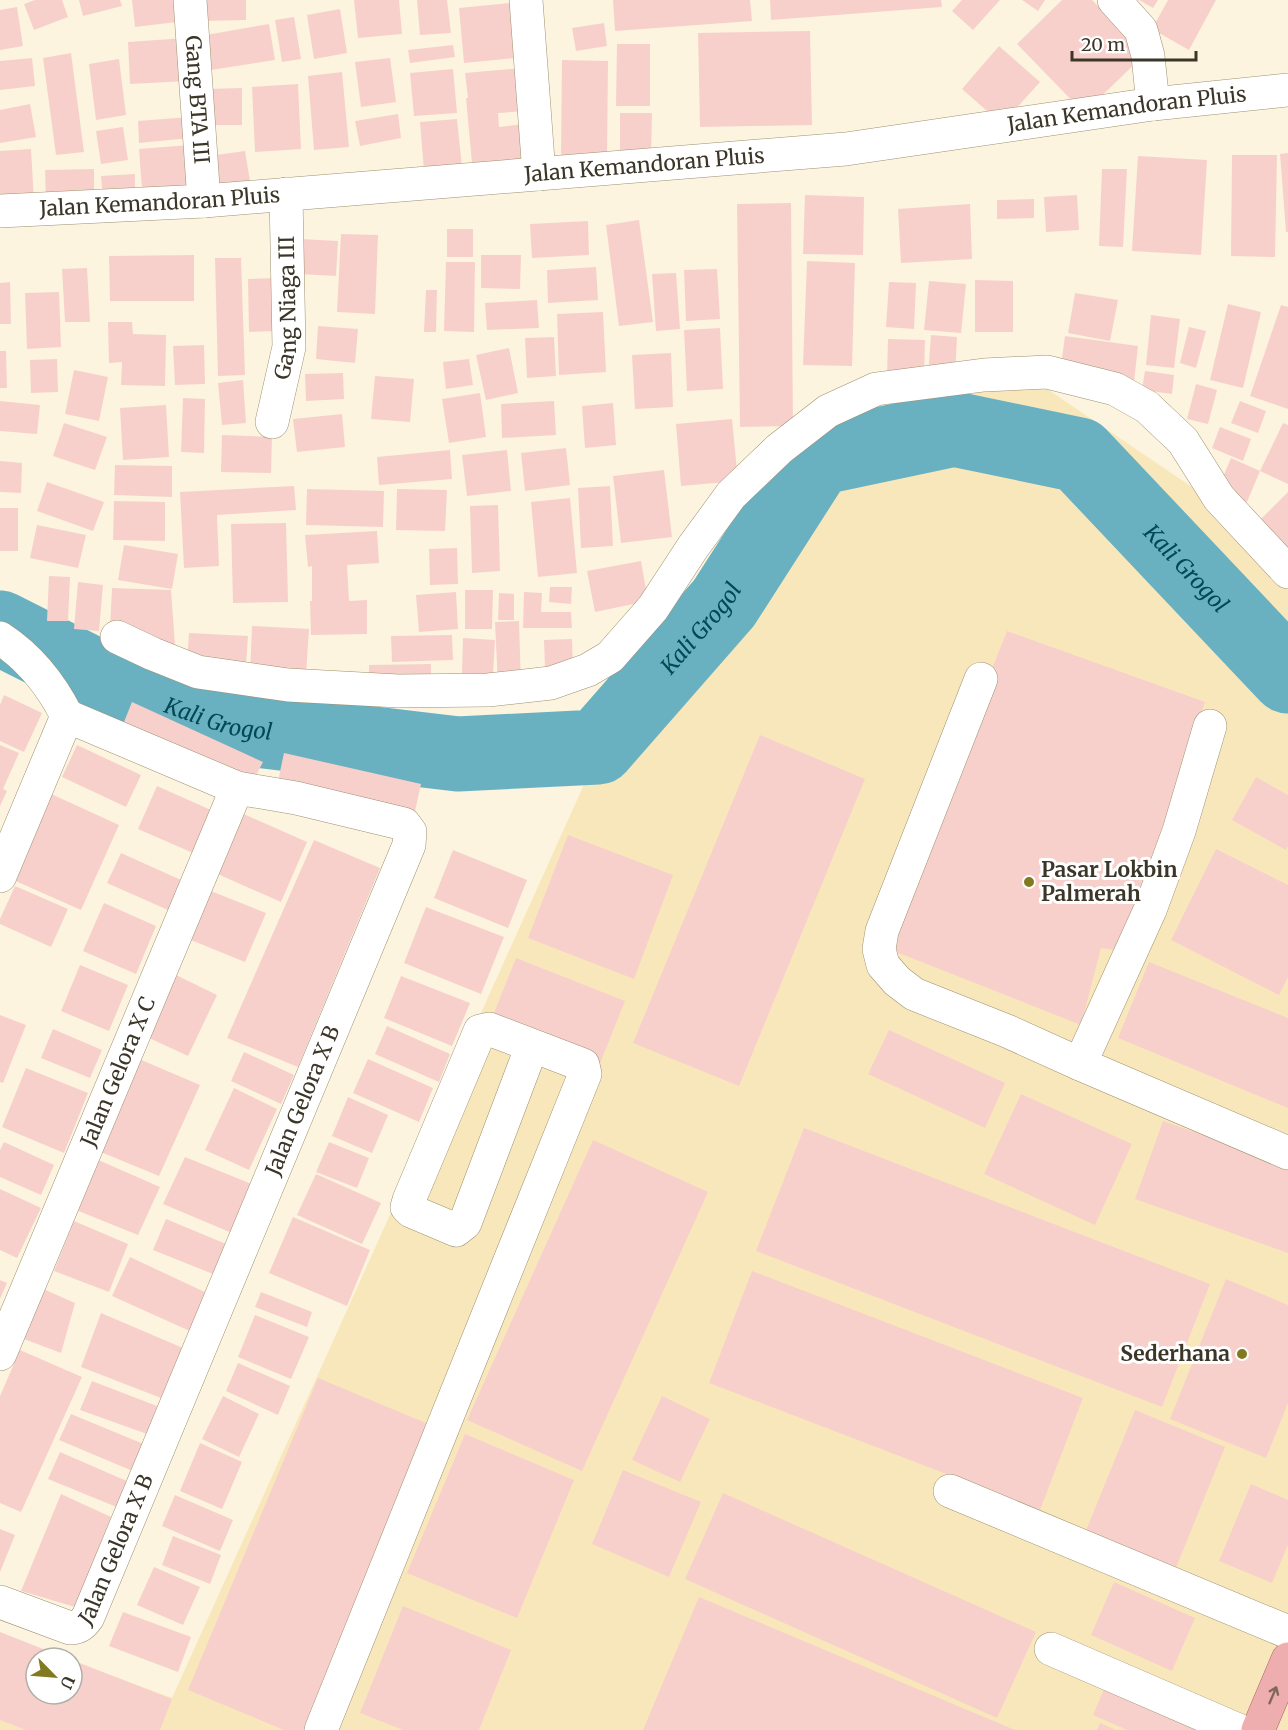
<svg xmlns="http://www.w3.org/2000/svg" width="1288" height="1730" font-family="Merriweather,serif">
<style>
.built{fill:#f9e7bc}
.lines{fill:none;stroke-linecap:round;stroke-linejoin:round}
.river{stroke:#69b1c1;stroke-width:75}
.building{fill:#f8d0cb}
.minor-casing{stroke:#9e9170;stroke-width:34}
.major-casing{stroke:#a8605c;stroke-width:34}
.minor{stroke:#fff;stroke-width:33}
.major{stroke:#eeadae;stroke-width:33}
.oneway{stroke:#83665e}
.poi-dot{fill:#827a20;stroke:#fff;stroke-width:2}
.labels{text-anchor:middle;stroke-width:6;stroke-linejoin:round;paint-order:stroke}
.street-label{font-size:21px;fill:#3b3628;stroke:#fff}
.poi-label{font-size:21px;font-weight:bold;fill:#3b3628;stroke:#fff;text-anchor:start}
.water-label{font-size:22px;font-style:italic;fill:#034854;stroke:#fff}
</style>
<rect width="100%" height="100%" fill="#fcf4df"/>
<path class="built" d="M1025,374l195,132 68,76v1148h-1288v-96l36,24v36h36v-33l100,37 442,-980 194,-261z"/>
<g class="lines">
<path class="river" id="s1" d="M0,628l119,60 111,39 228,27 140,-7 126,-144 93,-145 137,-29 125,26 209,221"/>
</g>
<path class="building" d="M35,0h27l6,17 -34,13 -10,-26z
M79,0h41l2,6 -39,10z
M132,0h50l3,21 -50,6z
M201,0h45v20l-45,1z
M354,0h45l3,34 -44,4z
M417,0h30l4,33 -31,2z
M613,0h137l2,21 -137,10z
M770,0h171l1,7 -171,13z
M962,0h38l-27,30 -21,-19z
M1022,0h23l-7,11z
M1062,0h30l53,54 -61,59 -67,-69z
M1139,0h19l-5,8z
M1168,0h48l-27,50 -37,-21z
M510,3l5,55 -51,5 -5,-55z
M17,7l6,39 -23,4v-40z
M340,9l7,44 -33,6 -7,-44z
M294,17l7,42 -19,3 -7,-42z
M604,23l3,23 -31,5 -4,-23z
M269,24l6,36 -64,10 -5,-35z
M810,31l2,94 -112,2 -2,-94z
M185,38l2,43 -57,3 -2,-42z
M617,44h33v62h-34z
M453,45l2,12 -45,6 -2,-13z
M999,46l41,36 -38,42 -40,-35z
M71,53l13,99 -28,3 -13,-97z
M32,58l3,28 -35,4v-29z
M390,58l6,44 -35,5 -6,-45z
M119,59l7,56 -30,5 -7,-56z
M562,60l46,1 -1,96h-46z
M523,68l3,43 -28,2 1,14 24,-3 4,40 -49,4v-6l-6,1 -6,-65h2l-3,-25z
M453,69l4,44 -43,3 -4,-43z
M342,72l7,75 -35,3 -6,-74z
M298,84l3,65 -46,3 -3,-65z
M242,88v37h-36v-36z
M30,104l6,33 -36,6v-33z
M620,113h32l-1,42h-31z
M398,114l3,24 -41,8 -5,-25z
M189,117l1,21 -51,5 -1,-22z
M457,119l5,48 -38,4 -4,-49z
M123,127l5,33 -27,4 -5,-33z
M189,145l5,51 -51,6 -4,-53z
M31,149l3,52 -34,2v-52z
M245,151l6,36 -36,6 -6,-37z
M1288,153v79h-2l-6,-78z
M1232,155h45l-2,102 -44,-1z
M1138,156l69,4 -6,95 -69,-4z
M94,169v33l-48,1 -1,-33z
M1102,169h25l-4,78 -24,-1z
M135,174v14l-33,1 -1,-13z
M805,195l59,2 -1,58 -60,-1z
M1077,195l2,35 -33,2 -2,-35z
M1034,199v19l-37,1v-19z
M791,203l2,223 -53,1 -3,-223z
M970,204l2,55 -71,4 -3,-54z
M639,220l14,102 -34,4 -13,-101z
M588,221l1,34 -57,3 -2,-34z
M447,229h26v28h-26z
M341,234l37,1 -3,79 -38,-2z
M301,239l37,2 -2,35 -37,-2z
M194,255v46h-84l-1,-45z
M481,255h40l-1,34 -39,-1z
M215,258h26l4,117 -27,1z
M807,261l48,2 -3,103 -49,-1z
M446,262h29l-1,70 -30,-1z
M596,267l2,33 -50,3 -1,-33z
M87,268l3,54h-25l-3,-53z
M717,269l3,50 -34,2 -2,-51z
M676,273l4,56 -24,2 -4,-57z
M277,278l1,53 -29,1 -1,-53z
M975,280l38,1v51h-38z
M929,281l37,3 -5,49 -37,-3z
M10,282l1,42h-11v-41z
M889,282l27,1 -2,46 -28,-2z
M426,290h11l-1,42h-12z
M59,292l2,55 -34,2 -2,-56z
M1075,293l43,7 -8,41 -42,-8z
M537,300l2,28 -52,2 -2,-27z
M1228,304l33,8 -18,76 -33,-8z
M1281,305l7,2v102l-38,-13z
M603,312l3,60 -47,3 -2,-61z
M1151,315l29,4 -6,49 -28,-3z
M108,322h24l1,12 33,1 -1,51 -44,-1 1,-23 -13,1z
M318,326l40,3 -3,34 -39,-4z
M1189,327l17,4 -10,37 -16,-5z
M720,328l3,61 -36,2 -3,-61z
M931,335l26,2 -2,41 -27,-1z
M1065,336l73,10 -4,36 -74,-9z
M554,337l2,39 -29,2 -2,-40z
M888,339l37,1 -1,38h-37z
M204,345l1,39 -30,1 -2,-39z
M509,348l9,45 -32,7 -10,-45z
M0,351h6l1,37h-7z
M671,353l2,54 -38,2 -3,-54z
M57,359l1,33 -27,1 -1,-33z
M469,359l4,26 -27,4 -3,-27z
M74,370l34,7 -9,44 -34,-7z
M1145,371l29,4 -2,19 -30,-4z
M343,373l1,26 -38,2 -1,-27z
M375,376l39,3 -4,43 -39,-3z
M243,380l3,43 -24,2 -4,-42z
M1196,384l21,6 -9,34 -21,-5z
M480,393l6,44 -37,6 -7,-44z
M183,398l22,1 -1,54 -23,-1z
M0,401l40,4 -3,29 -37,-3z
M554,401l2,34 -54,3 -1,-34z
M1240,401l26,10 -8,22 -27,-10z
M613,403l3,42 -31,3 -3,-42z
M166,405l3,52 -46,3 -3,-52z
M342,414l3,33 -48,5 -4,-33z
M732,419l6,62 -57,5 -5,-62z
M64,423l43,14 -12,33 -42,-14z
M1283,423l5,2v59l-28,-13z
M1220,427l31,12 -8,22 -31,-13z
M222,435l50,2 -1,36 -50,-1z
M566,448l4,37 -45,6 -4,-38z
M450,450l2,29 -73,6 -2,-28z
M507,450l4,41 -44,5 -5,-41z
M1231,458l29,13 -13,31 -29,-13z
M0,461l22,2 -1,30 -21,-1z
M115,465l57,1v31l-58,-2z
M664,470l8,67 -51,6 -8,-67z
M47,482l57,20 -11,29 -56,-20z
M294,486l2,24 -79,5 2,51 -35,2 -4,-76z
M610,486l3,60 -32,2 -3,-60z
M307,489l77,2 -1,36 -77,-2z
M397,489l50,1 -2,41 -49,-1z
M1288,492v57l-33,-24z
M570,498l7,75 -39,4 -7,-75z
M114,501l51,1v39l-52,-1z
M498,505l2,66 -28,2 -2,-67z
M0,508h18v43h-18z
M286,523l2,79 -55,1 -2,-79z
M37,525l49,10 -8,33 -48,-10z
M377,531l2,32 -32,2 2,36 18,-1v34l-56,1 -1,-34h2v-35l-4,1 -3,-32z
M124,545l54,9 -6,35 -54,-9z
M457,548l1,36 -28,1 -1,-36z
M641,561l7,40 -53,11 -8,-41z
M49,576l21,1 -2,44h-21z
M78,582l25,3 -4,46 -25,-2z
M550,587h22l-1,17 -22,-2z
M112,588l59,2 5,69 -66,-31z
M465,590h28l-1,39h-27z
M456,592l2,37 -39,3 -3,-37z
M524,592l18,1 -1,19h30l1,16h-49z
M499,593l15,1v26h-16z
M519,621l2,64 -23,1 -3,-64z
M252,626l57,3 -3,46 -56,-1z
M1007,631l198,71 -37,107 11,10 -56,132 -22,-3 -20,77 -200,-79z
M189,633l59,3 -2,29 -59,-3z
M452,635l1,25 -61,2 -1,-26z
M463,638l32,2 -2,35 -31,-2z
M572,639l1,28 -28,1 -1,-28z
M431,664v21l-62,1v-21z
M4,695l38,18 -18,39 -24,-11v-36z
M132,702l131,60 -11,21 -130,-56z
M760,735l105,44 -126,307 -106,-43z
M0,745l19,8 -16,36 4,2 -7,15z
M77,745l64,30 -15,32 -64,-30z
M284,753l137,31 -7,32 -137,-30z
M1256,777l32,18v51l-2,4 -54,-30z
M157,786l54,24 -18,43 -55,-24z
M49,793l70,32 -38,85 -70,-31z
M239,812l68,30 -26,60 -68,-30z
M568,835l105,40 -39,104 -106,-41z
M314,840l66,28 -82,199 -71,-29z
M1216,849l72,36v92l-9,18 -108,-55z
M453,850l74,30 -19,48 -74,-30z
M121,853l60,27 -13,30 -61,-27z
M15,886l53,23 -17,38 -51,-23v-5z
M206,889l60,24 -21,49 -59,-24z
M104,903l52,23 -20,48 -53,-23z
M426,907l78,30 -23,57 -77,-31z
M516,958l109,43 -26,65 -109,-43z
M1149,962l139,56v90l-170,-70z
M80,965l48,20 -19,46 -48,-20z
M176,975l41,20 -29,61 -41,-19z
M401,976l69,27 -18,43 -68,-28z
M0,1015l26,10 -23,58 -3,-1z
M387,1026l63,28 -11,28 -64,-28z
M53,1029l49,21 -12,28 -49,-20z
M889,1030l116,53 -20,45 -117,-54z
M244,1052l50,23 -13,29 -50,-23z
M139,1059l61,26 -41,91 -63,-26z
M368,1059l65,29 -14,34 -66,-29z
M26,1068l62,25 -24,60 -62,-26z
M234,1088l43,21 -28,61 -44,-20z
M1021,1094l111,50 -37,81 -111,-51z
M348,1097l40,18 -16,38 -40,-17z
M1163,1121l125,44v88l-153,-54z
M804,1128l406,156 -48,123 -406,-156z
M593,1140l115,52 -126,279 -115,-51z
M4,1142l50,23 -13,30 -41,-18v-27z
M329,1142l40,16 -12,30 -41,-16z
M185,1157l69,28 -22,48 -69,-29z
M96,1159l64,28 -22,48 -62,-25z
M316,1174l65,29 -19,41 -65,-29z
M0,1189l41,19 -24,50 -17,-8z
M293,1217l77,33 -23,56 -78,-33z
M166,1219l65,27 -13,30 -65,-26z
M74,1221l54,23 -19,48 -55,-21z
M130,1257l79,37 -17,38 -80,-36z
M752,1271l331,127 -43,112 -331,-127z
M1226,1279l62,26v98l-22,55 -96,-39z
M0,1280l7,3 -7,16z
M41,1288l34,15 -14,50 -37,-14z
M261,1292l51,20 -5,15 -52,-20z
M101,1313l82,35 -22,50 -80,-31z
M255,1315l54,22 -18,42 -53,-22z
M20,1350l62,27 -61,135 -21,-9v-107z
M238,1363l52,23 -12,29 -52,-24z
M318,1378l120,50 -126,302h-28l-96,-40z
M92,1381l65,25 -10,28 -67,-24z
M223,1396l36,18 -20,43 -37,-18z
M662,1396l48,23 -30,63 -48,-22z
M1135,1410l90,37 -52,128 -90,-37z
M71,1414l75,31 -11,27 -76,-32z
M465,1434l109,46 -57,138 -110,-45z
M200,1443l42,19 -20,47 -42,-18z
M60,1452l69,30 -10,26 -71,-29z
M623,1470l78,32 -32,75 -77,-33z
M1251,1484l37,16v45l-16,38 -53,-22z
M723,1493l313,139 -39,86 -312,-139z
M61,1494l50,23 -36,90 -54,-16z
M175,1495l58,25 -13,31 -58,-25z
M0,1529l15,6 -15,37z
M173,1536l48,19 -11,29 -48,-19z
M154,1567l46,20 -17,38 -46,-20z
M1114,1582l81,36 -23,53 -81,-36z
M699,1597l316,133h-372z
M403,1606l108,44 -32,80h-76l-43,-17z
M123,1612l68,25 -13,35 -69,-26z
M0,1632l66,26h-30v36h36v-34l100,39 -12,31h-134l-26,-10z
M1109,1677l119,53h-101l-34,-15z
M1100,1723l16,7h-19z"/>
<g class="lines">
<defs>
<g id="minor">
<path id="s2" d="M190,0l14,201"/>
<path d="M526,0l13,174"/>
<path d="M1114,0l27,30 7,26 5,48"/>
<path id="s3" d="M0,211l204,-10 642,-52 307,-45 135,-14"/>
<path id="s4" d="M272,422l17,-75 -3,-153"/>
<path d="M117,637l36,17 45,18 90,13 110,6 90,-1 63,-7 37,-13 22,-13 43,-49 40,-61 38,-52 48,-46 49,-38 48,-22 108,-14 63,-3 68,17 32,18 36,34 36,57 69,74"/>
<path d="M0,638c29,19 52,48 67,78"/>
<path d="M981,679l-99,252 -3,18 4,16 14,16 17,13 93,37 73,33 208,89"/>
<path d="M0,876l67,-160"/>
<path d="M1080,1064l70,-154 29,-79 31,-105"/>
<path id="s5" d="M0,1354l237,-566"/>
<path d="M950,1491l338,141"/>
<path id="s6" d="M0,1602l70,26c9,0 13,-4 18,-11l321,-772 1,-13 -6,-8 -108,-26 -59,-10 -170,-72"/>
<path d="M1051,1649l187,81"/>
<path d="M321,1730l264,-656 -2,-9 -94,-36 -9,2 -71,169 -2,7 4,4 45,19 9,-7 67,-177"/>
</g>
<path id="major" d="M1258,1730l30,-71"/>
</defs>
<use href="#minor" class="minor-casing"/>
<use href="#major" class="major-casing"/>
<use href="#minor" class="minor"/>
<use href="#major" class="major"/>
</g>
<defs><path id="oneway-shaft" d="M-6 0H5M1.5-3L5.5 0L1.5 3" fill="none" stroke-width="1.6" stroke-linecap="round" stroke-linejoin="round" transform="scale(1.5)"/></defs>
<use class="oneway" href="#oneway-shaft" transform="translate(1273 1695) rotate(-67)"/>
<g class="poi-dot">
<circle cx="1029" cy="882" r="6"/>
<circle cx="1242" cy="1354" r="6"/>
</g>
<g class="labels">
<g class="street-label">
<text dy="7" stroke="none"><textPath href="#s2" startOffset="100">Gang BTA III</textPath></text>
<text dy="7" stroke="none"><textPath href="#s3" startOffset="1132">Jalan Kemandoran Pluis</textPath></text>
<text dy="7" stroke="none"><textPath href="#s3" startOffset="646">Jalan Kemandoran Pluis</textPath></text>
<text dy="7" stroke="none"><textPath href="#s3" startOffset="160">Jalan Kemandoran Pluis</textPath></text>
<text dy="7" stroke="none"><textPath href="#s4" startOffset="116">Gang Niaga III</textPath></text>
<text dy="7" stroke="none"><textPath href="#s5" startOffset="306">Jalan Gelora X C</textPath></text>
<text dy="7" stroke="none"><textPath href="#s6" startOffset="656">Jalan Gelora X B</textPath></text>
<text dy="7" stroke="none"><textPath href="#s6" startOffset="170">Jalan Gelora X B</textPath></text>
</g>
<g class="poi-label">
<text x="1041" y="877">Pasar Lokbin<tspan x="1041" dy="24">Palmerah</tspan></text>
<text x="1230" y="1361" text-anchor="end">Sederhana</text>
</g>
<g class="water-label">
<text dy="8" stroke="none"><textPath href="#s1" startOffset="1408">Kali Grogol</textPath></text>
<text dy="8" stroke="none"><textPath href="#s1" startOffset="778">Kali Grogol</textPath></text>
<text dy="8" stroke="none"><textPath href="#s1" startOffset="238">Kali Grogol</textPath></text>
</g>
</g>
<g transform="translate(54 1676) rotate(115)"><circle r="28" fill="#ffffff" stroke="#b1afa9" stroke-width="1.5"/>
<path d="M0-4.5L10 22L0 15L-10 22Z" fill="#827a20"/>
<text y="-9" font-size="16" font-weight="bold" text-anchor="middle" fill="#3b3628">U</text>
</g>
<path d="M1072 51v9h124v-9" fill="none" stroke="#3b3628" stroke-width="3"/>
<text x="1081" y="51" font-size="18" fill="#3b3628" stroke="#ffffff" stroke-width="4.5" paint-order="stroke">20 m</text>
</svg>
